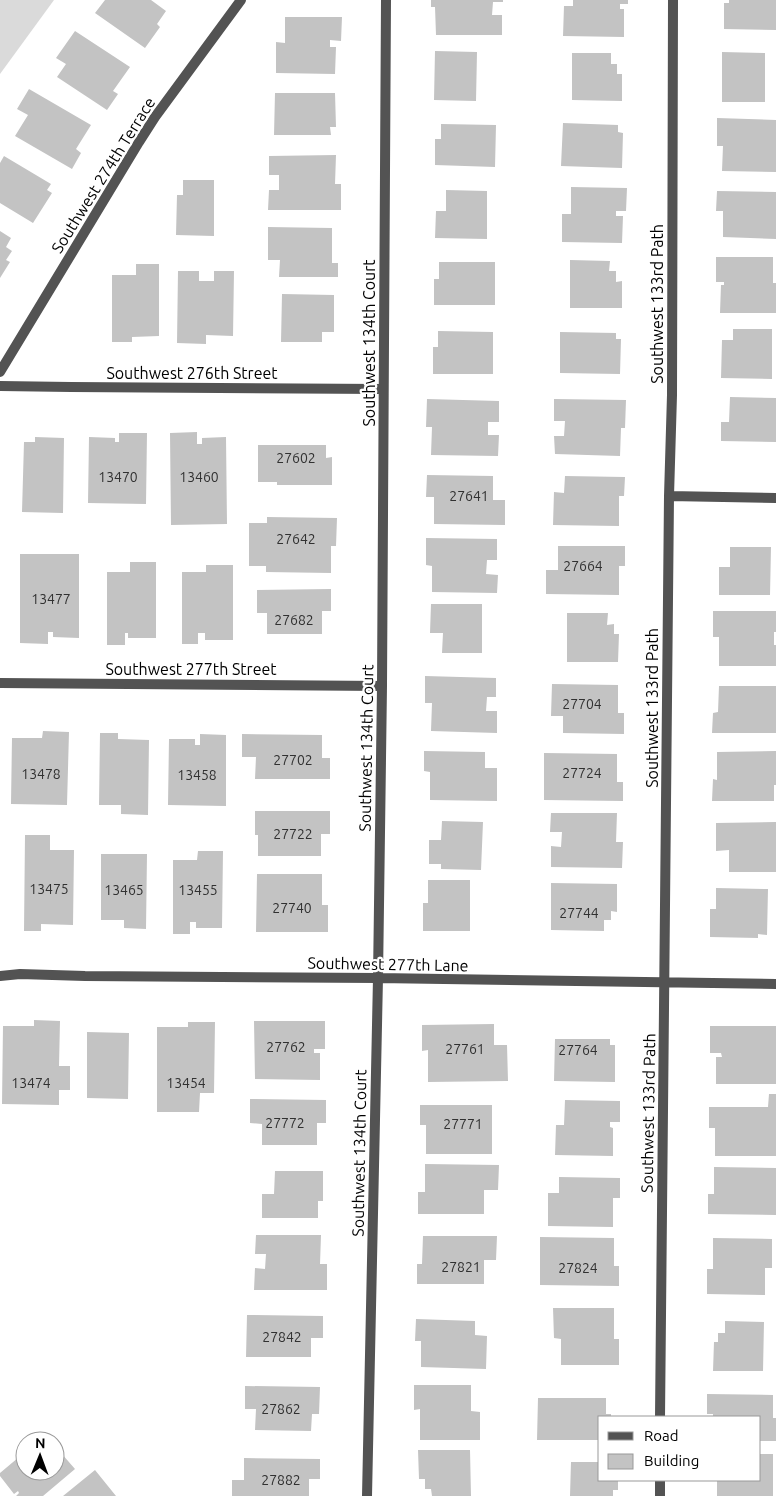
<svg xmlns="http://www.w3.org/2000/svg" width="776" height="1496" font-family="Ubuntu,sans-serif">
<style>
.green{fill:#dadada}
.building{fill:#c3c3c3}
.lines{fill:none;stroke-linecap:round;stroke-linejoin:round}
.street{stroke:#535353;stroke-width:10}
.labels{text-anchor:middle;stroke-width:4.5;stroke-linejoin:round;paint-order:stroke}
.number-label{font-size:14px;fill:#313131}
.street-label{font-size:16px;fill:#000;stroke:#fff}
</style>
<rect width="100%" height="100%" fill="#fff"/>
<path class="green" d="M0,0h54l-54,74z"/>
<path class="building" d="M105,0h46l15,11 -9,13 3,3 -15,21 -50,-35z
M431,0h72v2h-10l-1,13h10v20h-66l-1,-28h-4z
M573,0h55v4h-8v5h4v28l-61,-1 1,-30h9z
M729,0h47v30l-52,-1v-26h5z
M285,17h57l-1,24 -11,-1v7h6l-1,27 -59,-1v-31l9,1z
M75,31l55,36 -17,24 5,3 -11,16 -50,-33 9,-13 -10,-6z
M435,51l42,1 -1,49 -42,-1z
M722,52l43,1v49h-43z
M572,53h39v11h6v10h5v27l-50,-1z
M29,89l62,36 -15,24 5,4 -9,16 -57,-33 13,-21 -11,-6z
M275,93h60l1,34h-6l1,8h-57z
M717,118l59,2v52l-54,-1 1,-25h-6z
M563,123l55,2v7l5,1 -1,35 -61,-2z
M441,124l55,1 -1,42 -60,-2v-26h6z
M336,155l-1,29h6v26h-73l1,-20h10v-15h-10v-19z
M4,156l47,28 -4,6 5,3 -19,30 -33,-20v-40z
M183,180h31v56l-38,-1 1,-40h6z
M571,187l56,1 -1,23h-10v5h7l-1,27 -60,-1v-28h9z
M446,190l41,1v48l-52,-1 1,-27h10z
M717,191l59,1v47l-53,-2v-26h-7z
M268,227l64,1v35h6v14h-59l1,-17h-12z
M0,231l11,7 -5,9 6,4 -6,9 4,2 -10,16z
M716,257h57v26h3v30h-56l1,-28h3v-3h-8z
M570,260l40,1 -1,10h7v11l6,-1v27h-52z
M439,262h56v43h-61v-26h5z
M136,264h23v72l-27,1v5h-20v-67h24z
M178,271h21v10h15v-10h20l-1,65 -27,-1v9l-29,-1z
M282,294l52,1v37h-12v10h-41z
M733,329h39v50l-51,-1 1,-38h11z
M438,331l55,1v42h-60v-27h5z
M560,332l56,1v6h5l-1,35 -60,-1z
M730,397l46,1v44l-55,-1v-19h8z
M427,399l72,2v21h-11v13h11l-1,21 -67,-1 1,-28h-6z
M554,399l72,1 -1,28h-4l-1,28 -65,-2 -1,-18h10l1,-15h-11z
M197,432v12h5v-6l24,-1 1,87 -56,1 -1,-92z
M119,433h28l-1,71 -58,-1 1,-66 26,1v4h4z
M35,437l29,1 -1,75 -41,-1 2,-70h11z
M258,445h68v13l6,-1v28h-55v-3h-19z
M427,475l66,1v24h12v25l-71,-1v-27h-8z
M565,476l60,1 -1,19h-5v30l-66,-1 1,-33 10,1z
M267,517l70,1 -1,28h-5v27l-65,-1v-6h-17v-43h18z
M426,538l71,1v21h-10l-1,14 12,1 -1,18 -65,-1v-26l-6,-1z
M558,546h67v20h-6v29l-73,-1v-24h12z
M730,547h41l-1,48h-51v-28h11z
M20,554h59v84l-26,-1v-5h-5v12l-28,-1z
M130,562h26v76h-28v-5h-3v12h-18v-73h23z
M206,565h27v75h-28v-7h-7v11h-16v-72h24z
M331,589v22h-9v23h-55v-21h-10v-23z
M431,604h51v49h-40l1,-20h-13z
M713,611h63v21h-2v13h2v21h-57v-29h-6z
M567,613h41l-1,12 7,-1v10h5l-1,28h-51z
M425,676l71,2v19h-9l-1,14h11v22l-66,-2 1,-28h-7z
M552,684l66,1v28h6v21l-61,-1v-17h-12z
M719,686h57v47h-64l1,-20 5,-1z
M43,731l26,1 -2,73 -56,-1 1,-66h30z
M100,733h18v6l31,1 -1,75 -27,-1v-9h-22z
M200,734l26,1v71l-58,-1 1,-66h26v6h5z
M242,734l80,1v23h8v21h-75l1,-22h-14z
M424,751l61,1v16h12v33l-67,-1v-28l-6,-1z
M776,751v34h-2v16h-62l1,-22 4,1v-28z
M544,753l73,1v28h6v19l-79,-1z
M255,811h75v23h-9v22h-63v-21h-3z
M551,813h66l-1,29h7l-1,26 -71,-1v-21l10,1 1,-15h-12z
M442,821l41,1 -2,48 -40,-1v-5h-12v-24h12z
M776,822v50h-47v-22l-13,1v-28z
M25,835h25v15h24l-1,75 -32,-1v7h-17z
M198,851h25l-1,77h-26v-6h-6v12h-17v-74h24z
M101,854h46l-1,75 -22,-1v-8h-23z
M257,874h65v31h6v27h-72z
M428,880h42v51h-47v-28h5z
M551,883l66,1v28l-6,-1v9h-7v11l-53,-1z
M716,888l52,1 -1,46 -9,-1v4l-48,-1v-28h6z
M34,1020l26,1 -1,45h11v24h-11v15l-57,-1 1,-78h31z
M254,1021h71v28h-11v4h6v27l-65,-1z
M188,1022h27l-1,71h-14l-1,19h-42v-85h31z
M494,1024v21h13l1,36 -80,1v-32l-6,1v-26z
M710,1026h66v58h-60v-27h6l-1,-4h-11z
M87,1032l42,1 -1,66 -41,-1z
M555,1039h55v6h5v37l-61,-1z
M769,1094h7v62h-61v-28h-6v-21h59z
M250,1099l76,1v23h-9v22h-55v-21l-12,-1z
M565,1100l55,1v21h-10v5l3,1v28l-58,-1 1,-30h8z
M420,1105h72v49h-66v-29h-6z
M425,1164l74,1 -1,25h-14v24h-66v-22h7z
M714,1167l62,1v47l-68,-1v-20h6z
M275,1171h48v30h-5v17h-56v-24h12z
M559,1177l61,1v20h-7v29l-65,-1v-33h11z
M256,1235h65l-1,29h7v26h-73l1,-22 10,1 1,-15h-11z
M423,1236h74l-1,24h-12v24h-67v-20h5z
M540,1237l74,1v28h5v20l-79,-1z
M713,1238l59,1v29h-7v27l-58,-1v-25h6z
M553,1308h61v31h5v26h-58v-26l-7,-1z
M247,1315l76,1v22h-12v19h-65z
M416,1319l59,2v14l12,1 -1,33 -65,-2v-26h-6z
M725,1321l39,1 -1,49h-50l1,-29h4v-9h7z
M414,1385h57v26l9,1v28h-60v-31l-6,1z
M245,1386l75,1 -1,27h-7l-1,17 -56,-1 1,-21h-11z
M707,1394l66,1v23h3v23h-16v-24h-47v-3h-6z
M538,1398h68v16h5v3h-11v23h-63z
M46,1435l5,6h-13z
M55,1446l20,23 -32,27h-27l3,-3 -1,-2 -4,3 -14,-18v-3l25,-21v19h30z
M418,1450h52l1,46h-39l-1,-7h-6v-10h-6z
M760,1454h13v42h-56v-16h43z
M244,1458l76,1v20h-11v17h-77v-16h12z
M571,1462h29v18h18v10h-5v6h-43z
M95,1470l21,26h-53z"/>
<g class="lines">
<path class="street" d="M0,372l139,-230 16,-25 86,-117
M0,386l71,1 312,2
M669,496l107,2
M0,683l382,3
M0,976l20,-2 65,2 293,2 398,6
M660,1417l9,-921 3,-101 1,-395
M367,1496l11,-518 4,-292 4,-686
M660,1496v-16"/>
</g>
<g class="labels">
<g class="number-label">
<text x="296" y="463">27602</text>
<text x="118" y="482">13470</text>
<text x="199" y="482">13460</text>
<text x="469" y="501">27641</text>
<text x="296" y="544">27642</text>
<text x="583" y="571">27664</text>
<text x="51" y="604">13477</text>
<text x="294" y="625">27682</text>
<text x="582" y="709">27704</text>
<text x="293" y="765">27702</text>
<text x="582" y="778">27724</text>
<text x="41" y="779">13478</text>
<text x="197" y="780">13458</text>
<text x="293" y="839">27722</text>
<text x="49" y="894">13475</text>
<text x="124" y="895">13465</text>
<text x="198" y="895">13455</text>
<text x="292" y="913">27740</text>
<text x="579" y="918">27744</text>
<text x="286" y="1052">27762</text>
<text x="465" y="1054">27761</text>
<text x="578" y="1055">27764</text>
<text x="31" y="1088">13474</text>
<text x="186" y="1088">13454</text>
<text x="285" y="1128">27772</text>
<text x="463" y="1129">27771</text>
<text x="461" y="1272">27821</text>
<text x="578" y="1273">27824</text>
<text x="282" y="1342">27842</text>
<text x="281" y="1414">27862</text>
<text x="281" y="1485">27882</text>
</g>
<g class="street-label">
<text transform="translate(103 175) rotate(-58)" y="6">Southwest 274th Terrace</text>
<text transform="translate(657 304) rotate(-90)" y="6">Southwest 133rd Path</text>
<text transform="translate(369 343) rotate(-90)" y="6">Southwest 134th Court</text>
<text x="192" y="379">Southwest 276th Street</text>
<text x="191" y="675">Southwest 277th Street</text>
<text transform="translate(652 708) rotate(-90)" y="6">Southwest 133rd Path</text>
<text transform="translate(366 748) rotate(-89)" y="6">Southwest 134th Court</text>
<text transform="translate(388 964) rotate(1)" y="6">Southwest 277th Lane</text>
<text transform="translate(648 1113) rotate(-89)" y="6">Southwest 133rd Path</text>
<text transform="translate(359 1153) rotate(-89)" y="6">Southwest 134th Court</text>
</g>
</g>
<rect x="598" y="1416" width="162" height="65" fill="#ffffff" stroke="#999999"/>
<rect x="608" y="1432" width="25" height="8" fill="#535353" stroke="#999999"/>
<text x="644" y="1441" font-size="15" fill="#000000">Road</text>
<rect x="608" y="1454" width="25" height="15" fill="#c3c3c3" stroke="#999999"/>
<text x="644" y="1466" font-size="15" fill="#000000">Building</text>
<g transform="translate(40 1456) rotate(1)"><circle r="24" fill="#ffffff" stroke="#999999"/>
<path d="M0-4L9 19L0 12L-9 19Z" fill="#000000"/>
<text y="-8" font-size="14" font-weight="bold" text-anchor="middle" fill="#000000">N</text>
</g>
</svg>
